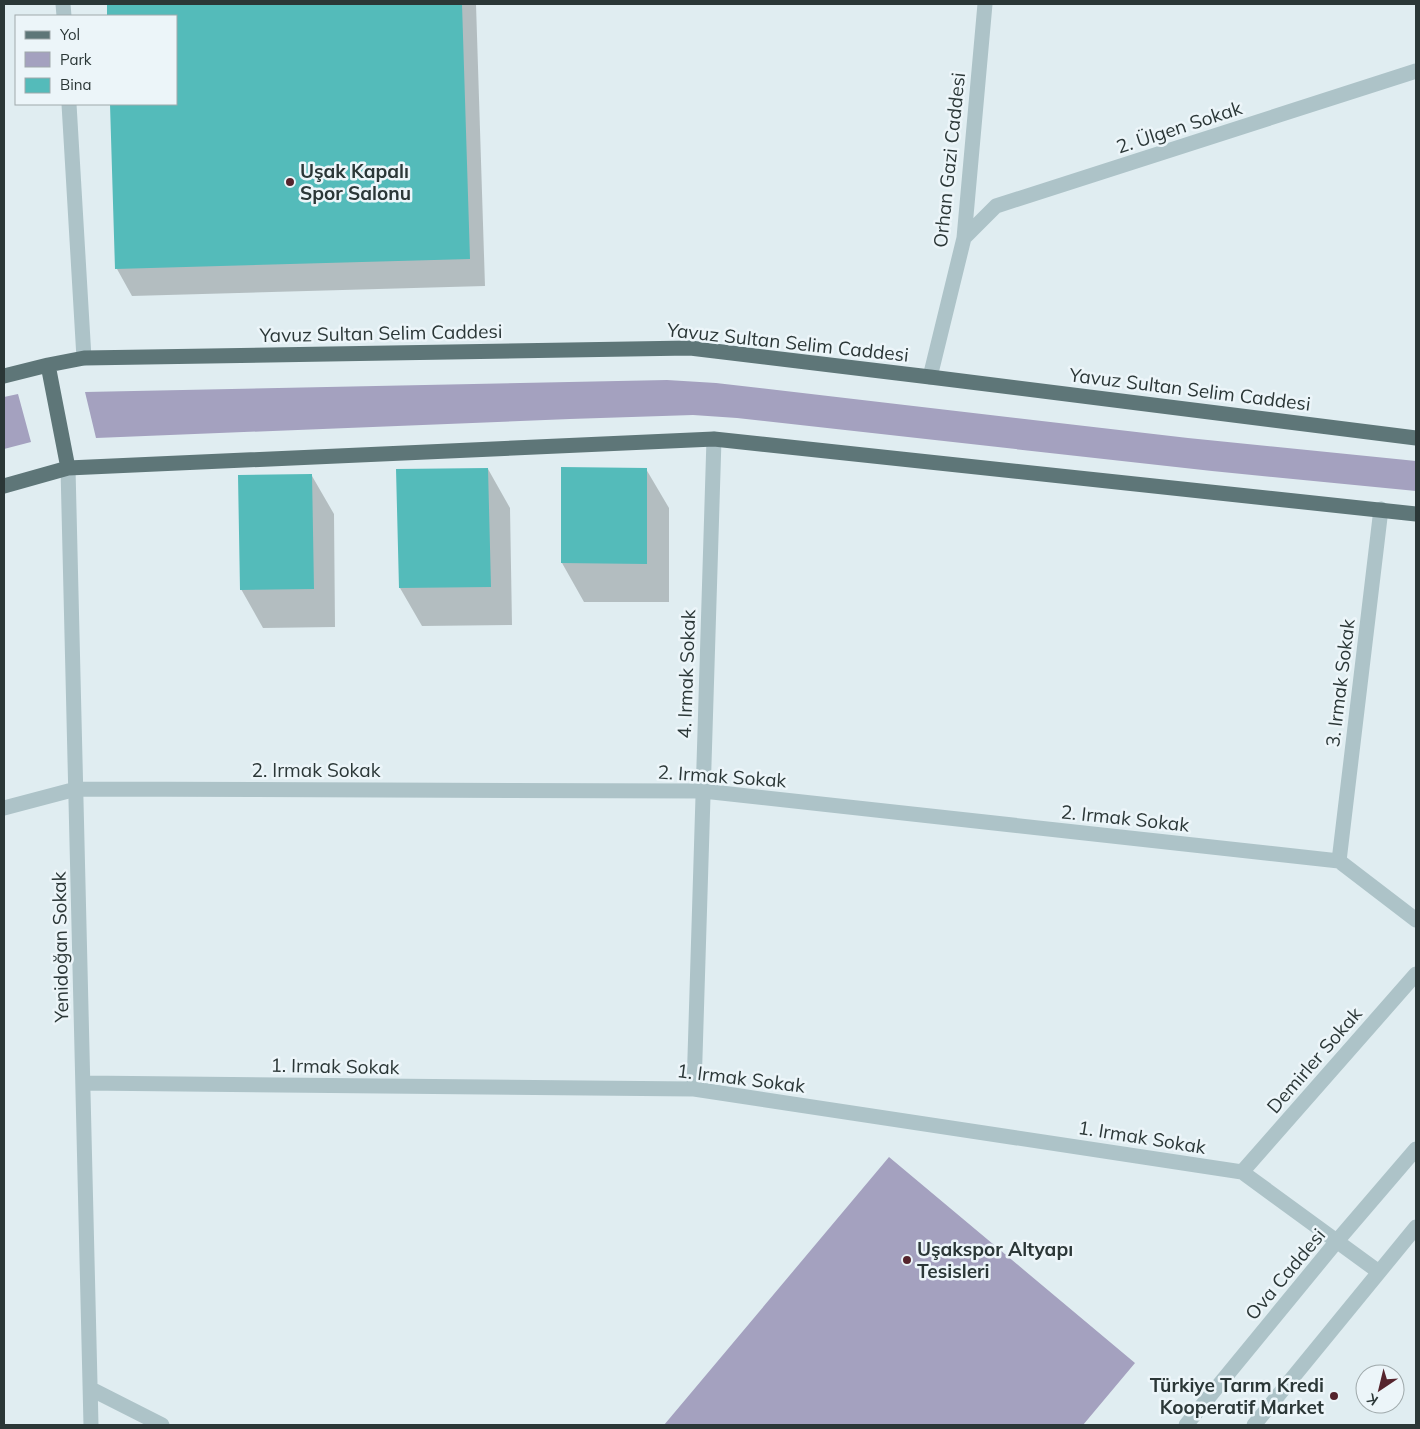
<svg xmlns="http://www.w3.org/2000/svg" width="1420" height="1429" font-family="Mulish,sans-serif">
<style>
.green{fill:#a4a1bf}
.shadow{fill:#0003}
.building{fill:#54bbba}
.lines{fill:none;stroke-linecap:round;stroke-linejoin:round}
.minor{stroke:#adc3c8;stroke-width:15}
.major{stroke:#5e7678;stroke-width:15}
.poi-dot{fill:#55242d;stroke:#ecf5f9;stroke-width:2}
.labels{text-anchor:middle;stroke-width:5;stroke-linejoin:round;paint-order:stroke}
.street-label{font-size:19px;fill:#2b3737;stroke:#ecf5f9}
.poi-label{font-size:19px;font-weight:bold;fill:#2b3737;stroke:#ecf5f9;text-anchor:start}
</style>
<rect width="100%" height="100%" fill="#e0edf1"/>
<path class="green" d="M667,380l49,3 472,55 228,23v30l-204,-20 -475,-53 -44,-3 -123,4 -474,19 -11,-46z
M18,394l13,48 -27,7v-52z
M889,1157l246,206 -52,62h-419z"/>
<path class="shadow" d="M108,4h368l9,282 -353,10 -15,-27 -6,-165h65v-88h-67z
M488,469l22,39 2,117 -90,1 -22,-38z
M646,469l23,39v94h-85l-22,-39z
M312,476l22,38 1,113 -72,1 -22,-39z"/>
<path class="building" d="M107,4h355l8,255 -355,10 -5,-165h66v-88h-69z
M561,467l86,1v96l-86,-1z
M488,468l3,119 -92,1 -3,-119z
M312,474l2,115 -74,1 -2,-115z"/>
<g class="lines">
<path class="minor" d="M63,4l1,12
M69,104l15,254
M964,238l32,-32 420,-135
M930,377l34,-139 21,-234
M68,468l23,957
M4,808l72,-19 627,2 636,70 77,59
M1339,861l42,-352
M83,1083l611,6 548,83 137,100
M694,1089l20,-650
M1242,1172l174,-198
M91,1389l71,36
M1186,1425l151,-184 79,-92
M1254,1425l162,-198"/>
<path class="major" d="M48,365l20,103
M4,376l44,-11 36,-7 606,-10 240,29 486,61
M4,486l64,-18 646,-29 702,75"/>
</g>
<g class="poi-dot">
<circle cx="290" cy="182" r="5"/>
<circle cx="907" cy="1260" r="5"/>
<circle cx="1334" cy="1396" r="5"/>
</g>
<g class="labels">
<g class="street-label">
<text transform="translate(1179 127) rotate(-18)" y="7">2. Ülgen Sokak</text>
<text transform="translate(949 160) rotate(-84)" y="7">Orhan Gazi Caddesi</text>
<text transform="translate(381 333) rotate(-1)" y="7">Yavuz Sultan Selim Caddesi</text>
<text transform="translate(788 342) rotate(6)" y="7">Yavuz Sultan Selim Caddesi</text>
<text transform="translate(1190 389) rotate(7)" y="7">Yavuz Sultan Selim Caddesi</text>
<text transform="translate(686 674) rotate(-88)" y="7">4. Irmak Sokak</text>
<text transform="translate(1340 683) rotate(-83)" y="7">3. Irmak Sokak</text>
<text x="316" y="777">2. Irmak Sokak</text>
<text transform="translate(722 776) rotate(4)" y="7">2. Irmak Sokak</text>
<text transform="translate(1125 818) rotate(6)" y="7">2. Irmak Sokak</text>
<text transform="translate(60 947) rotate(-91)" y="7">Yenidoğan Sokak</text>
<text transform="translate(1314 1060) rotate(-49)" y="7">Demirler Sokak</text>
<text transform="translate(335 1066) rotate(1)" y="7">1. Irmak Sokak</text>
<text transform="translate(741 1078) rotate(7)" y="7">1. Irmak Sokak</text>
<text transform="translate(1142 1137) rotate(9)" y="7">1. Irmak Sokak</text>
<text transform="translate(1285 1274) rotate(-50)" y="7">Ova Caddesi</text>
</g>
<g class="poi-label">
<text x="300" y="178">Uşak Kapalı<tspan x="300" dy="22">Spor Salonu</tspan></text>
<text x="917" y="1256">Uşakspor Altyapı<tspan x="917" dy="22">Tesisleri</tspan></text>
<text x="1324" y="1392" text-anchor="end">Türkiye Tarım Kredi<tspan x="1324" dy="22">Kooperatif Market</tspan></text>
</g>
</g>
<rect width="1420" height="1429" fill="none" stroke="#2b3737" stroke-width="10"/>
<rect x="15" y="15" width="162" height="90" fill="#ecf5f9" stroke="#9fa9ab"/>
<rect x="25" y="31" width="25" height="8" fill="#5e7678" stroke="#9fa9ab"/>
<text x="60" y="40" font-size="15" fill="#2b3737">Yol</text>
<rect x="25" y="52" width="25" height="15" fill="#a4a1bf" stroke="#9fa9ab"/>
<text x="60" y="65" font-size="15" fill="#2b3737">Park</text>
<rect x="25" y="78" width="25" height="15" fill="#54bbba" stroke="#9fa9ab"/>
<text x="60" y="90" font-size="15" fill="#2b3737">Bina</text>
<g transform="translate(1380 1389) rotate(215)"><circle r="24" fill="#ecf5f9" stroke="#9fa9ab"/>
<path d="M0-4L9 19L0 12L-9 19Z" fill="#55242d"/>
<text y="-8" font-size="14" font-weight="bold" text-anchor="middle" fill="#2b3737">K</text>
</g>
</svg>
